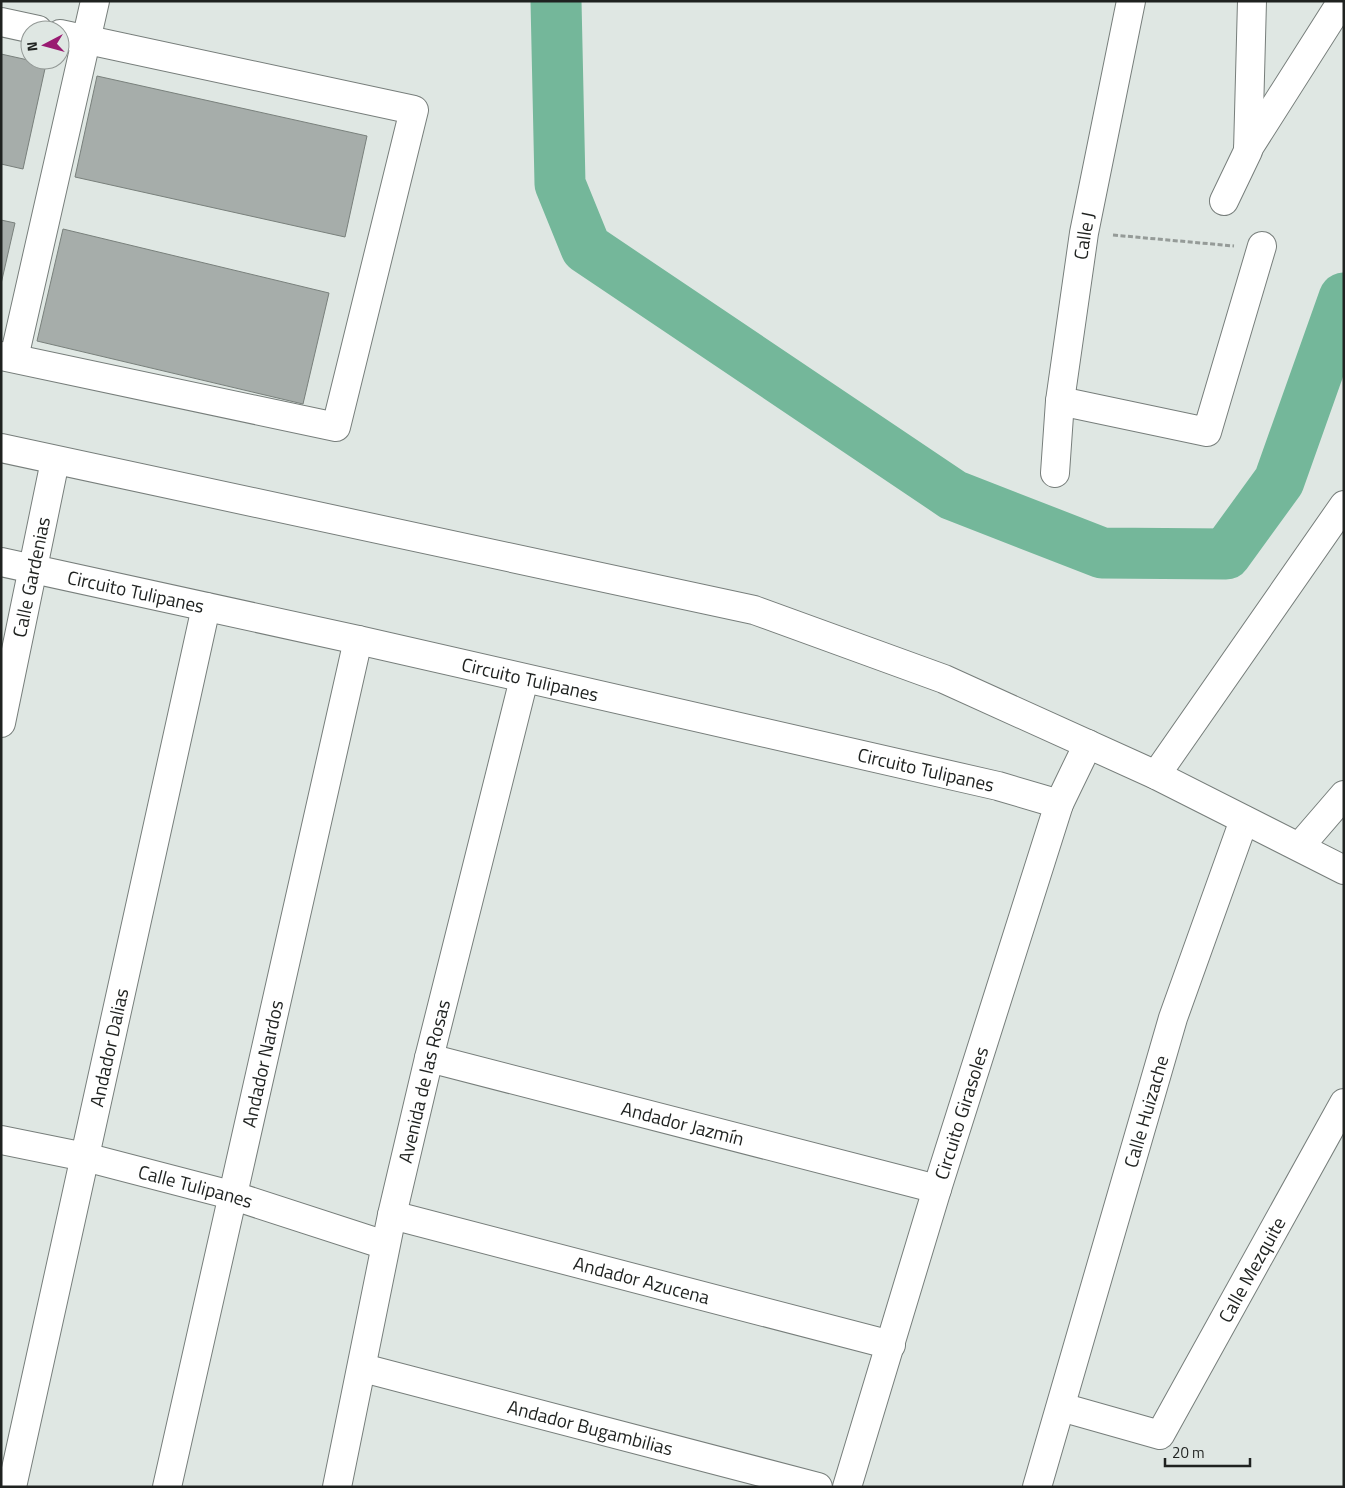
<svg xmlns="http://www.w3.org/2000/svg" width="1345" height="1488" font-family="'Titillium Web',sans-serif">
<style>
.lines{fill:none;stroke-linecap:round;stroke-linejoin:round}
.river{stroke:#74b79a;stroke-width:51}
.building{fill:#a6adaa;stroke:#79807c}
.minor-casing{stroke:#777e7b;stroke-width:30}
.path{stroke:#959b98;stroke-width:3;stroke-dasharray:5 2.5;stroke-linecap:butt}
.minor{stroke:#fff;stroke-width:28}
.labels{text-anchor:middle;stroke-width:5;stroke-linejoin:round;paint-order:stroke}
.street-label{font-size:19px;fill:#1f2220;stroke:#dfe7e3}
</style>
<rect width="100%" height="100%" fill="#dfe7e3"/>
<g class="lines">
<path class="river" d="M556,1l4,183 26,64 367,247 149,58 124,1 53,-73 65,-183"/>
</g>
<path class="building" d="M1,54l45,10 -23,105 -22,-5z
M97,76l270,60 -22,101 -270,-60z
M1,220l14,3 -14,61z
M63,229l266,64 -26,111 -266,-63z"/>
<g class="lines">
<defs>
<g id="minor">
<path d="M1,22l37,8"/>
<path d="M1248,149l94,-148"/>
<path d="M1224,201l24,-50 4,-150"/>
<path d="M1,356l335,71 78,-317 -354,-76"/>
<path d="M14,358l81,-357"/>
<path d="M1060,401l147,31 55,-186"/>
<path d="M1,448l753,162 190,69 212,96 188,95"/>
<path id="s1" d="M1055,473l5,-72 24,-168 47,-232"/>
<path id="s2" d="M1,562l357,78 640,146 61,18"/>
<path id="s3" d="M1,723l54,-262"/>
<path d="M1156,775l188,-270"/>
<path d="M1300,846l44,-51"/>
<path id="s4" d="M429,1058l508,131"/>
<path id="s5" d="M1,1140l84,17 146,38 154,50"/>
<path id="s6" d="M392,1215l499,130"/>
<path id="s7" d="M363,1368l455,119"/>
<path id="s8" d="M1061,1407l99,28 184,-332"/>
<path id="s9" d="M12,1487l194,-880"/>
<path id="s10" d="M167,1487l191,-847"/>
<path id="s11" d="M337,1487l55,-272 37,-157 95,-379"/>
<path id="s12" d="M847,1487l90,-298 122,-385 29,-60"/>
<path id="s13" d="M1037,1487l136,-469 71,-198"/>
</g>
</defs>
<use href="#minor" class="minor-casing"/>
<path class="path" d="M1113,235l121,11"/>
<use href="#minor" class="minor"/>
</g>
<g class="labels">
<g class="street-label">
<text dy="7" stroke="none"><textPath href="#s1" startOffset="239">Calle J</textPath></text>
<text dy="7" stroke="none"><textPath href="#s3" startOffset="149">Calle Gardenias</textPath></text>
<text dy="7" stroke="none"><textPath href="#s2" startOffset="138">Circuito Tulipanes</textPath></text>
<text dy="7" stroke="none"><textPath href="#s2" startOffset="542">Circuito Tulipanes</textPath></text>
<text dy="7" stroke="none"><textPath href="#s2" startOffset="948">Circuito Tulipanes</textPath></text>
<text dy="7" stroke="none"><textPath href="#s9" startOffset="450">Andador Dalias</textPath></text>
<text dy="7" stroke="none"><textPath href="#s10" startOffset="434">Andador Nardos</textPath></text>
<text dy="7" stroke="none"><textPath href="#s11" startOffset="415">Avenida de las Rosas</textPath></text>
<text dy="7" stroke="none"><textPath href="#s13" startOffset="391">Calle Huizache</textPath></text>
<text dy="7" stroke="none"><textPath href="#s12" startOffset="391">Circuito Girasoles</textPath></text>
<text dy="7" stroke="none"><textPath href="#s4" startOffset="262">Andador Jazmín</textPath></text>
<text dy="7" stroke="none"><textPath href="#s5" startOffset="200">Calle Tulipanes</textPath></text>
<text dy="7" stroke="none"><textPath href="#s8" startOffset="292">Calle Mezquite</textPath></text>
<text dy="7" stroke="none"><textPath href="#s6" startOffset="258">Andador Azucena</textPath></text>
<text dy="7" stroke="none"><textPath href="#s7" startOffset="235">Andador Bugambilias</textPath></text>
</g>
</g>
<rect width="1345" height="1488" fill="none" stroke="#1f2220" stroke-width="5"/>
<g transform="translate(45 45) rotate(264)"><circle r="24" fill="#dfe7e3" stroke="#929895"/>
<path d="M0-4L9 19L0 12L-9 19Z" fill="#991a71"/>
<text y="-8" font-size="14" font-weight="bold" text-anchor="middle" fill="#1f2220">N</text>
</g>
<path d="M1165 1458v8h85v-8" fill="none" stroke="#1f2220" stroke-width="2.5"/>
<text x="1172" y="1458" font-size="15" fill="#1f2220" stroke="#dfe7e3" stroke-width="4" paint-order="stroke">20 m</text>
</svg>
